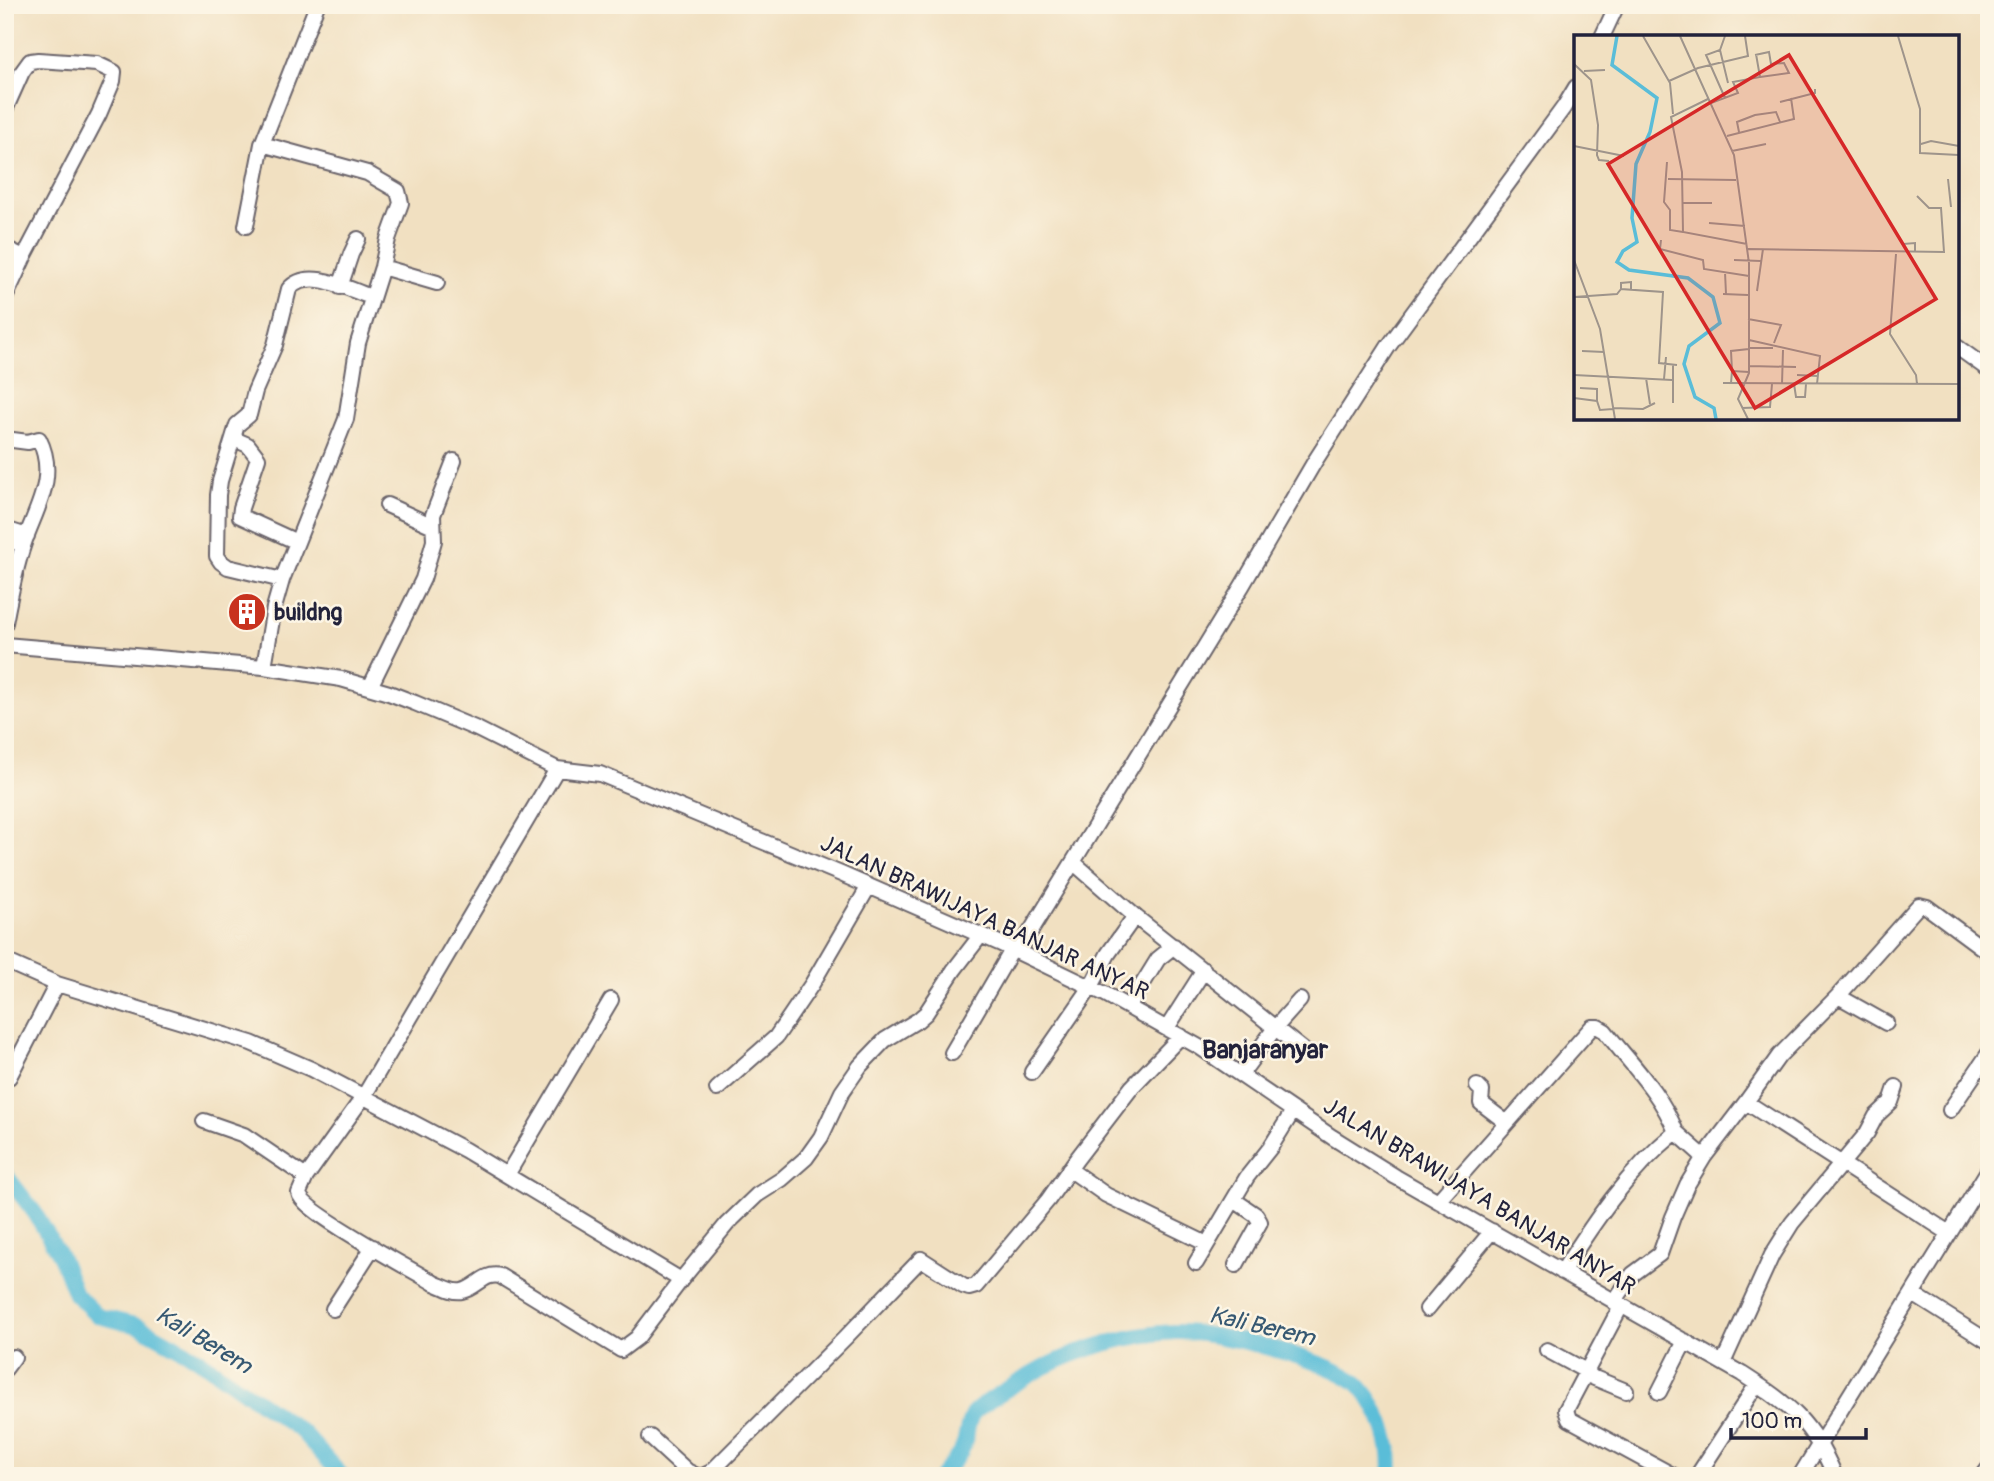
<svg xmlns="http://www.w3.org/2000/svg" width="1994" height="1481" font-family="Pangolin,sans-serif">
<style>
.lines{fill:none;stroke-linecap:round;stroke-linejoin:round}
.river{stroke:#5abdd8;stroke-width:16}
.minor-casing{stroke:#6a646a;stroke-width:18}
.minor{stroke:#fff;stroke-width:14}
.labels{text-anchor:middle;stroke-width:5;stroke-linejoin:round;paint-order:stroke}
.poi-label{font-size:23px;font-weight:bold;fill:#22223b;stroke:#fcf5e5;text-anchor:start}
.street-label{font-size:23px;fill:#22223b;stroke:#fcf5e5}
.water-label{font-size:24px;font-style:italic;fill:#365872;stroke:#fcf5e5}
.quarter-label{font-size:26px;font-weight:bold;fill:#22223b;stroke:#fcf5e5}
.inset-river{fill:none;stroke:#5abdd8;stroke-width:3.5}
.inset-road{fill:none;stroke:#9e948b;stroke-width:2}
.view{fill:#d62828;fill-opacity:0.15;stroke:#d62828;stroke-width:3.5}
.inset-edge{fill:none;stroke:#22223b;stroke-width:3.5}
</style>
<rect width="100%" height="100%" fill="#fcf5e5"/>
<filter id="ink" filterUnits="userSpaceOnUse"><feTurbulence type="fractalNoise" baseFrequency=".0143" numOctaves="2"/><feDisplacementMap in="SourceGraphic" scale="14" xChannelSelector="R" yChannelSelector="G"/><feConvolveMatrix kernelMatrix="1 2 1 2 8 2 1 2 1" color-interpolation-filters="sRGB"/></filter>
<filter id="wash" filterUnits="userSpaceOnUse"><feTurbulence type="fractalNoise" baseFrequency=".00686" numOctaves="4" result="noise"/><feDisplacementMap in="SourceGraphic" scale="28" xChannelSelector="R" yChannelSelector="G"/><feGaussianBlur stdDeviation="1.57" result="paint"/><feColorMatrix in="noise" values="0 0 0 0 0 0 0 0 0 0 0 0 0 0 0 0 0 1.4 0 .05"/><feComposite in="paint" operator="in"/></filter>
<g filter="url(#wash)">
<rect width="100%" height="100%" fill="#f1e0c1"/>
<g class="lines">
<path class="river" d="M5,1174l30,39 26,45 14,36 23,22 41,10 58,32 105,74 40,44
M941,1476c6,-8 15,-16 20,-25 6,-10 5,-25 11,-36 6,-10 58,-40 71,-47 39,-20 88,-34 132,-36 36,-2 163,29 186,55 20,23 33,59 29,89"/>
</g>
</g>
<g filter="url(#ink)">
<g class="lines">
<defs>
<path id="minor" d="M1602,37l15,-32
M5,110l17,-38 8,-11 8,-1 59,4 17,8 -1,9 -14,33 -75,143
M262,144l105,29 31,18 3,12 -13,36 -6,28 -24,76 -12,76 -64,161 -8,28 -10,59
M246,226l16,-82 55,-139
M5,248l19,9 -19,41
M382,267l55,16
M340,287l11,-33 7,-15
M1957,347l32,23
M5,439l23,3 11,-3c19,38 -3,69 -15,104 -9,26 -14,53 -19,80
M234,439l14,6 10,13 -17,50 -1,8 57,26
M387,505l46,21
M5,529l22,7
M5,542l19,-1
M282,580l-54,-13 -7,-5 -4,-6 1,-61 2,-14 17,-56 12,-10 6,-24 20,-46 14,-56c19,-22 59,0 82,8
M5,645l259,22 77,12 48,14 26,10 62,26 80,40 43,5 241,100 158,69 106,51 96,54 131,89 64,40 346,197c48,31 70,48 93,102
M370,687l53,-108 11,-38 -1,-26 21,-54
M1073,862l64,56 166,132
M1018,952l224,-366 73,-125 73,-114 176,-240 12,-20
M5,961l52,23 194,59 60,26 154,81 216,130 46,-56 30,-29 25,-16 24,-21 15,-21 21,-45 18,-26 25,-26 33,-20 8,-7 28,-43 27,-35
M1838,996l48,27
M1129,1006l29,-47 16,-13
M1167,1028l37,-58
M952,1053l60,-103
M1032,1072l59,-85 17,-33 27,-38
M1241,1074l34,-46 25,-28
M9,1077l48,-93
M1477,1086l5,5 -1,12 26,20
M717,1089l59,-52 36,-53 57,-98
M1746,1102l203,131
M1950,1110l39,-57
M204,1121l40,14 62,42 -7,16c2,18 114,77 135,90 8,3 19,10 28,8 15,-3 22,-19 38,-15l121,74 16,-12 44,-58
M1069,1169l37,26 101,49
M507,1175l104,-175
M306,1177l58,-81 193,-327
M1234,1200l22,15 4,7 -24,43
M1438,1201l154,-174h6l7,4c25,32 56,62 71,101
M1196,1263l51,-86 23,-29 23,-37
M1562,1272c33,-52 66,-101 114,-140l28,25 42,-55 33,-46 59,-60 81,-91 8,2 62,46
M1913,1294l76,48
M1614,1302l19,-28 27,-20 13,-37 14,-32 17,-28
M1621,1306l-55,104 3,9 105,57
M333,1309l40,-62
M1427,1309l65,-78
M1547,1350l39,21 6,6 34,14
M1723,1363l49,-108 20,-32 75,-90 9,-17 15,-14 5,-15
M5,1369l9,-12
M1659,1392l26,-51
M650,1437l37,34 10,5
M703,1476l8,-4 135,-135 75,-78 42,27 6,2 7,-2 72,-86 28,-40 56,-73 49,-51
M1697,1476l60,-92
M1800,1476l189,-307
M1983,1476l6,-8"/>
</defs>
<use href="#minor" class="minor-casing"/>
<use href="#minor" class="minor"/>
</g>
</g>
<defs>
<symbol id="building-disc" viewBox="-11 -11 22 22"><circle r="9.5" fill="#c8321e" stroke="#fcf5e5"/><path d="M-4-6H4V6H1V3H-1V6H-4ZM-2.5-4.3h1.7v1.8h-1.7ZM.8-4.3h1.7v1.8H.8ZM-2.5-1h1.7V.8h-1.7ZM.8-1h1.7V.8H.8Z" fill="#fff"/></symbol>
</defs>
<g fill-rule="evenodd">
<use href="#building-disc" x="225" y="590" width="44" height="44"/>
</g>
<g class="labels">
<g class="poi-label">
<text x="274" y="620">buildng</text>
</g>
<g class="street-label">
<text transform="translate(985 917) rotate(25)" y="8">JALAN BRAWIJAYA BANJAR ANYAR</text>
<text transform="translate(1480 1196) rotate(31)" y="8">JALAN BRAWIJAYA BANJAR ANYAR</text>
</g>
<g class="water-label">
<text transform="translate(1262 1326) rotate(13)" y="8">Kali Berem</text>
<text transform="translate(204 1340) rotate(31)" y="8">Kali Berem</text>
</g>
<g class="quarter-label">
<text x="1265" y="1058">Banjaranyar</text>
</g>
</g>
<g transform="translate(1574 35)">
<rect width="385" height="385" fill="#f1e0c1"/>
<path class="inset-river" d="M43,1l-5,29 45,33 -7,34 -14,32 -4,54 5,24 -14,9 -6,11 12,8 59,8 25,19 7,26 -31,23 -5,18 11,33 19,11 2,11"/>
<path class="inset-road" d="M69,1l27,47 3,31M106,1l54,119 15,108v110l-11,26 10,20M151,1l-5,14 -14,5 19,43M324,1l22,73v44l39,2M146,15l8,33M181,20l14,-3 2,12 13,-1 5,10 -29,4M0,29l17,16 7,45 -1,30 2,5 10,1M10,36l21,-1M95,46l29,-13 50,-12 -3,-20M134,64l-37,18 11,55 1,60 64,12M206,67l35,-9v-4M137,68l27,-10 -5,-11 27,-5 -4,-23M165,97l-2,-10 18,-7 21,-3 4,10M153,101l67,-17 -3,-21M347,109l10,-3 28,5M0,111l50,10M158,116l34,-7M93,127l-3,40 6,8v20l13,2M94,144l68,1M374,144l3,28M109,168h29M135,188l36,3M87,205l-1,9 43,11 1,9 45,7M329,209l12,-1v9M174,214l196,3 -3,-44h-12l-12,-12M322,219l-6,80 26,41 1,9M0,225l26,69 15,90M160,225l27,1M151,237l1,22M57,254v-7l-10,1v6l42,3 -4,71 18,2M183,256l6,-42M149,259l25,1M0,262l43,-3 4,-5M174,284l33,6 -7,18M175,305l71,16 -3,28M175,313h24M8,316l22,1M99,330v38M175,331l47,1M158,336l-1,-20 18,-2M0,340l98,5M223,340l21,1M72,343l4,26M90,344l2,-22M149,348l236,1M157,348l1,-12 17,1M208,349l1,-34M220,349l2,13h9l1,-13M6,353l17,1v12M0,363l23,3 3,9 13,-1M39,373l30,1 12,-6M168,373l28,-1 2,-23"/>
<path class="view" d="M215,20l147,244 -181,109 -147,-244z"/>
<rect width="385" height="385" class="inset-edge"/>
</g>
<rect width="1994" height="1481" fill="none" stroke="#fcf5e5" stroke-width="28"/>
<path d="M1731 1428v10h135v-10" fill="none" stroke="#22223b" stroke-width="3.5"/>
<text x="1742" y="1428" font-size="21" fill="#22223b" stroke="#fcf5e5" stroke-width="5" paint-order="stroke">100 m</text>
</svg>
